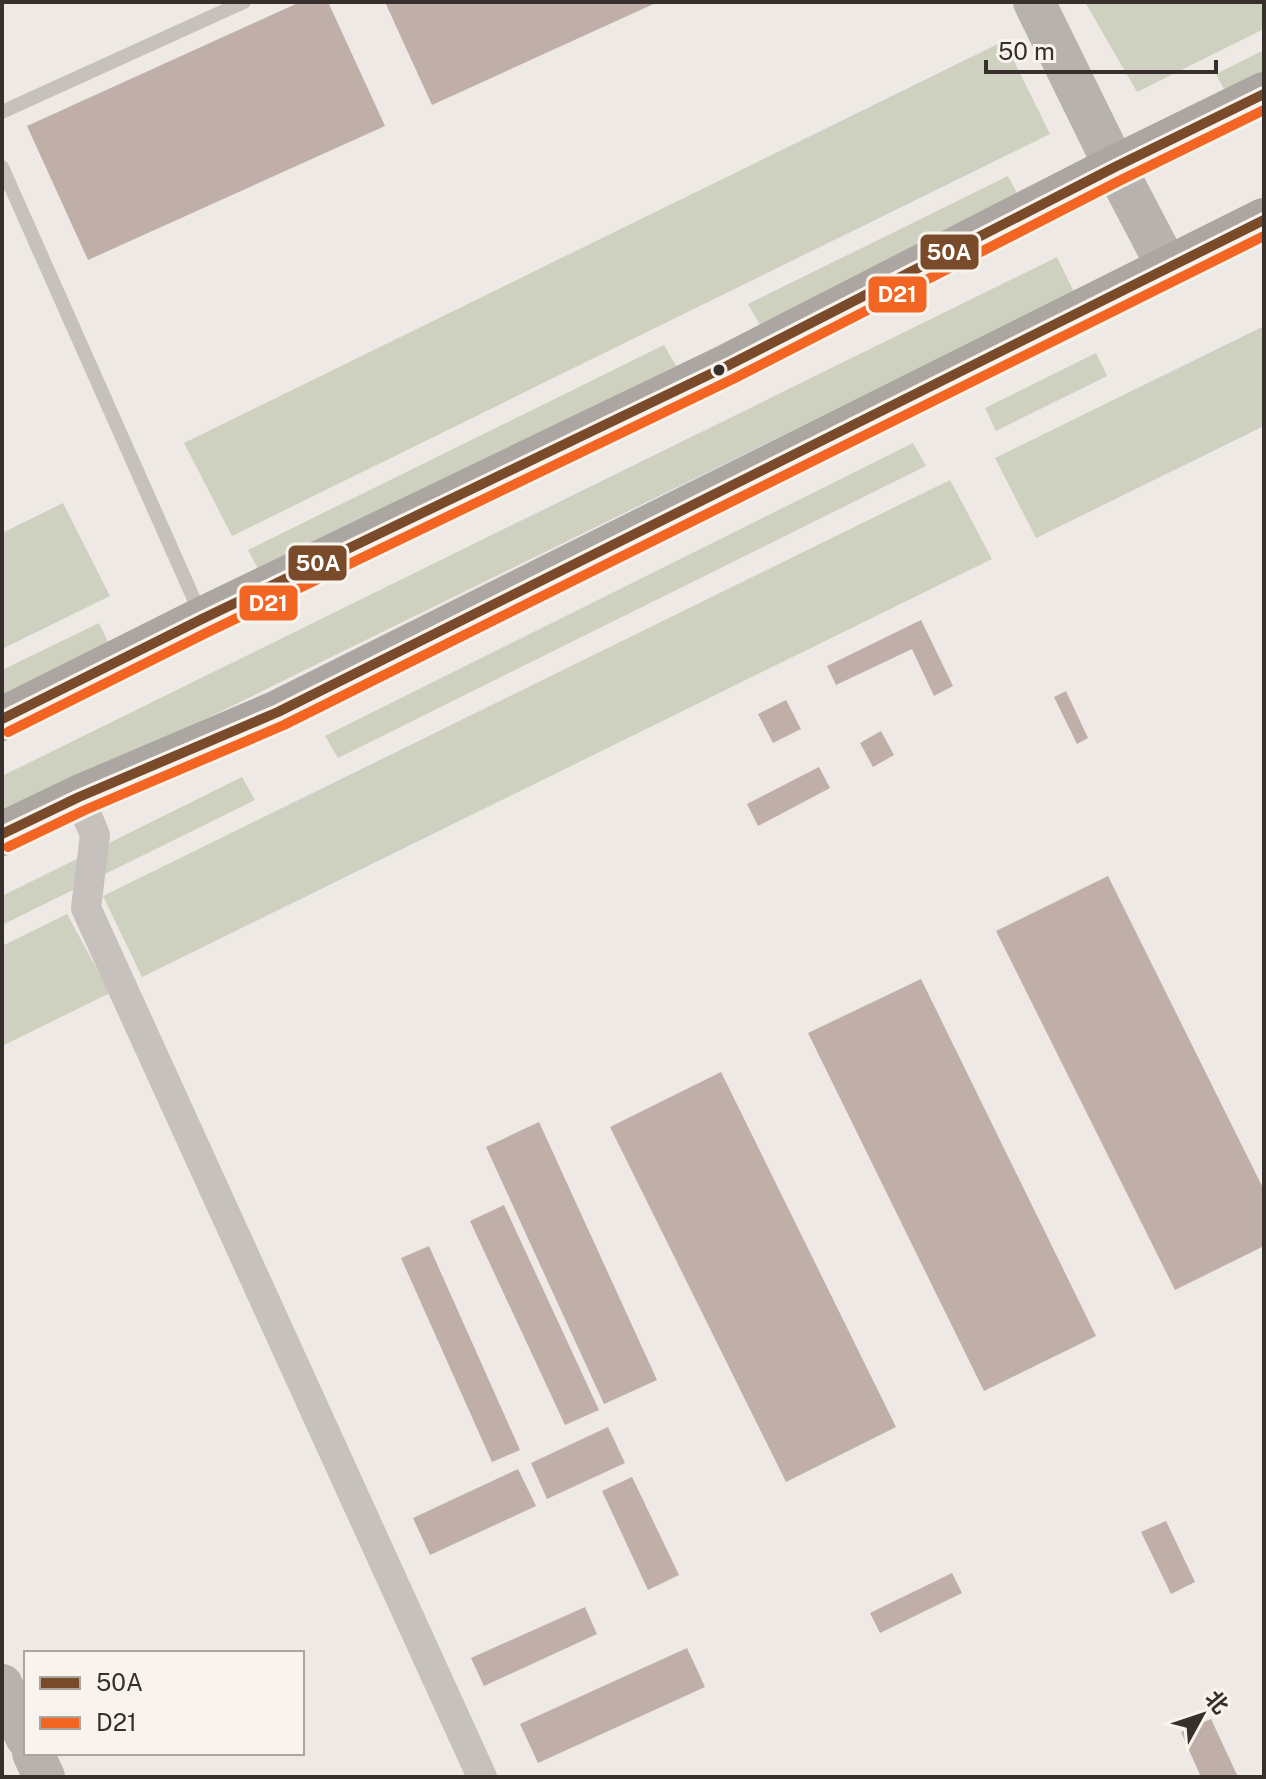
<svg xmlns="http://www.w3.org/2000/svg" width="1266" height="1779" font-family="'Public Sans','Noto Sans SC',sans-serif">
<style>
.green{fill:#cfd1c0}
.building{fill:#bfafa8}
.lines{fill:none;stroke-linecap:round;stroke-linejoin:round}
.lane{stroke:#c7c1bd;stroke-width:14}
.street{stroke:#c7c1bd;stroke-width:30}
.secondary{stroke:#b8b2ae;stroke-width:42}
.primary{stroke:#aca6a2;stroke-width:44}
.bus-1-casing{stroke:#f9f3ed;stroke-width:16}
.bus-2-casing{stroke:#f9f3ed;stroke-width:16}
.bus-1{stroke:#7a4b2a;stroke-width:10}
.bus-2{stroke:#f26522;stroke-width:10}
.bus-dot{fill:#372f2c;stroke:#f9f3ed;stroke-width:3}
.line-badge{stroke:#f9f3ed;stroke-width:3}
.badge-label{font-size:22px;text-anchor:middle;font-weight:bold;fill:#fff}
</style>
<rect width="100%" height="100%" fill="#eee9e4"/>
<path class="green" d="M1085,2h179v27l-127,63z
M1004,41l46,93 -818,402 -48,-93z
M1264,50v27l-37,18 -11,-21z
M1008,176l11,21 -259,128 -12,-21z
M1057,257l17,35 -1072,527v-43z
M1264,326v100l-228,112 -41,-80z
M664,345l12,21 -417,205 -11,-21z
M1096,353l11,23 -111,55 -11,-23z
M913,443l13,23 -588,292 -13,-22z
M950,480l42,79 -850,418 -39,-81z
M63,503l47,93 -108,53v-116z
M99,623l10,21 -107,53v-27z
M242,777l13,23 -253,125v-29z
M67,914l43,79 -108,53v-100z"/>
<path class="building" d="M300,2h28l57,124 -297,134 -61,-134z
M385,2h273l-226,103z
M921,620l32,66 -19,10 -22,-47 -76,36 -9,-19z
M1066,691l22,47 -11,6 -23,-47z
M786,700l15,29 -28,14 -15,-29z
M881,731l13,24 -21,12 -13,-24z
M819,767l11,21 -72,38 -11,-22z
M1108,876l156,314v56l-89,44 -179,-359z
M921,979l175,357 -112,55 -176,-358z
M721,1072l175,355 -110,55 -176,-355z
M539,1122l118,258 -53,24 -118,-257z
M504,1205l95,205 -34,15 -95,-204z
M429,1246l91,204 -28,12 -91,-204z
M608,1427l17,36 -78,36 -16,-36z
M518,1469l18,37 -106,49 -17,-37z
M632,1477l47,98 -31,15 -46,-99z
M1166,1521l29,61 -24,12 -30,-62z
M952,1573l10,20 -82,40 -10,-20z
M585,1607l12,27 -113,52 -13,-28z
M687,1648l18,39 -167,76 -18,-39z
M1211,1719l27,58h-37l-20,-45z"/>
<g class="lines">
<path class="lane" d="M2,112l242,-110
M2,167l199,448"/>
<path class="street" d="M79,797l16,38 -9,73 396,869"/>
<path class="secondary" d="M1034,2l81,165 53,101
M2,1685l24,52
M33,1753l11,24"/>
<path class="primary" d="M2,719l200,-100 525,-253 388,-199 149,-73
M2,834l77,-37 199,-85 986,-492"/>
<defs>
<path id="bus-1" d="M2,719l200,-100 525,-253 388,-199 149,-73
M2,834l77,-37 199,-85 986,-492"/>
<path id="bus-2" d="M8,732l200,-100 525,-253 388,-199 143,-70
M8,847l77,-37 199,-85 980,-489"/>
</defs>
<use href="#bus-1" class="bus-1-casing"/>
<use href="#bus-2" class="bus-2-casing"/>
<use href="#bus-1" class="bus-1"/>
<use href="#bus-2" class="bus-2"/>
</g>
<circle class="bus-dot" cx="719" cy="370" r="7"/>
<g class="line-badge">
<rect x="919" y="233" width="61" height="38" rx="8" fill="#7a4b2a"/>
<rect x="867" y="275" width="61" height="39" rx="8" fill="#f26522"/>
<rect x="287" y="544" width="61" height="38" rx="8" fill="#7a4b2a"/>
<rect x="238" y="584" width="61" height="38" rx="8" fill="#f26522"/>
</g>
<g class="badge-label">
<text x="949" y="260">50A</text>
<text x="897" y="302">D21</text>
<text x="318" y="571">50A</text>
<text x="268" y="611">D21</text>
</g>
<rect width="1266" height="1779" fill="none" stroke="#372f2c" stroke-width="8"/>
<rect x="24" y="1651" width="280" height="104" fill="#f9f3ed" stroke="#aba5a0" stroke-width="2"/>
<rect x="40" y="1677" width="40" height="12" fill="#7a4b2a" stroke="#aba5a0" stroke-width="2"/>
<text x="96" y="1691" font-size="24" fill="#372f2c">50A</text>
<rect x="40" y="1717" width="40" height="12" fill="#f26522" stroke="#aba5a0" stroke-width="2"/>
<text x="96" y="1731" font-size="24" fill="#372f2c">D21</text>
<g transform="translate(1202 1715) rotate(50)" stroke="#f9f3ed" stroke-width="6" paint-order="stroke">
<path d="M0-6L14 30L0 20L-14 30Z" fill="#372f2c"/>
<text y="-12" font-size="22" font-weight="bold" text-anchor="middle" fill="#372f2c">北</text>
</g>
<path d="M986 60v12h230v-12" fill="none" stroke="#372f2c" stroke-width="4"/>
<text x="998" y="60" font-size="24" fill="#372f2c" stroke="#f9f3ed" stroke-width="6" paint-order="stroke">50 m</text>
</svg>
